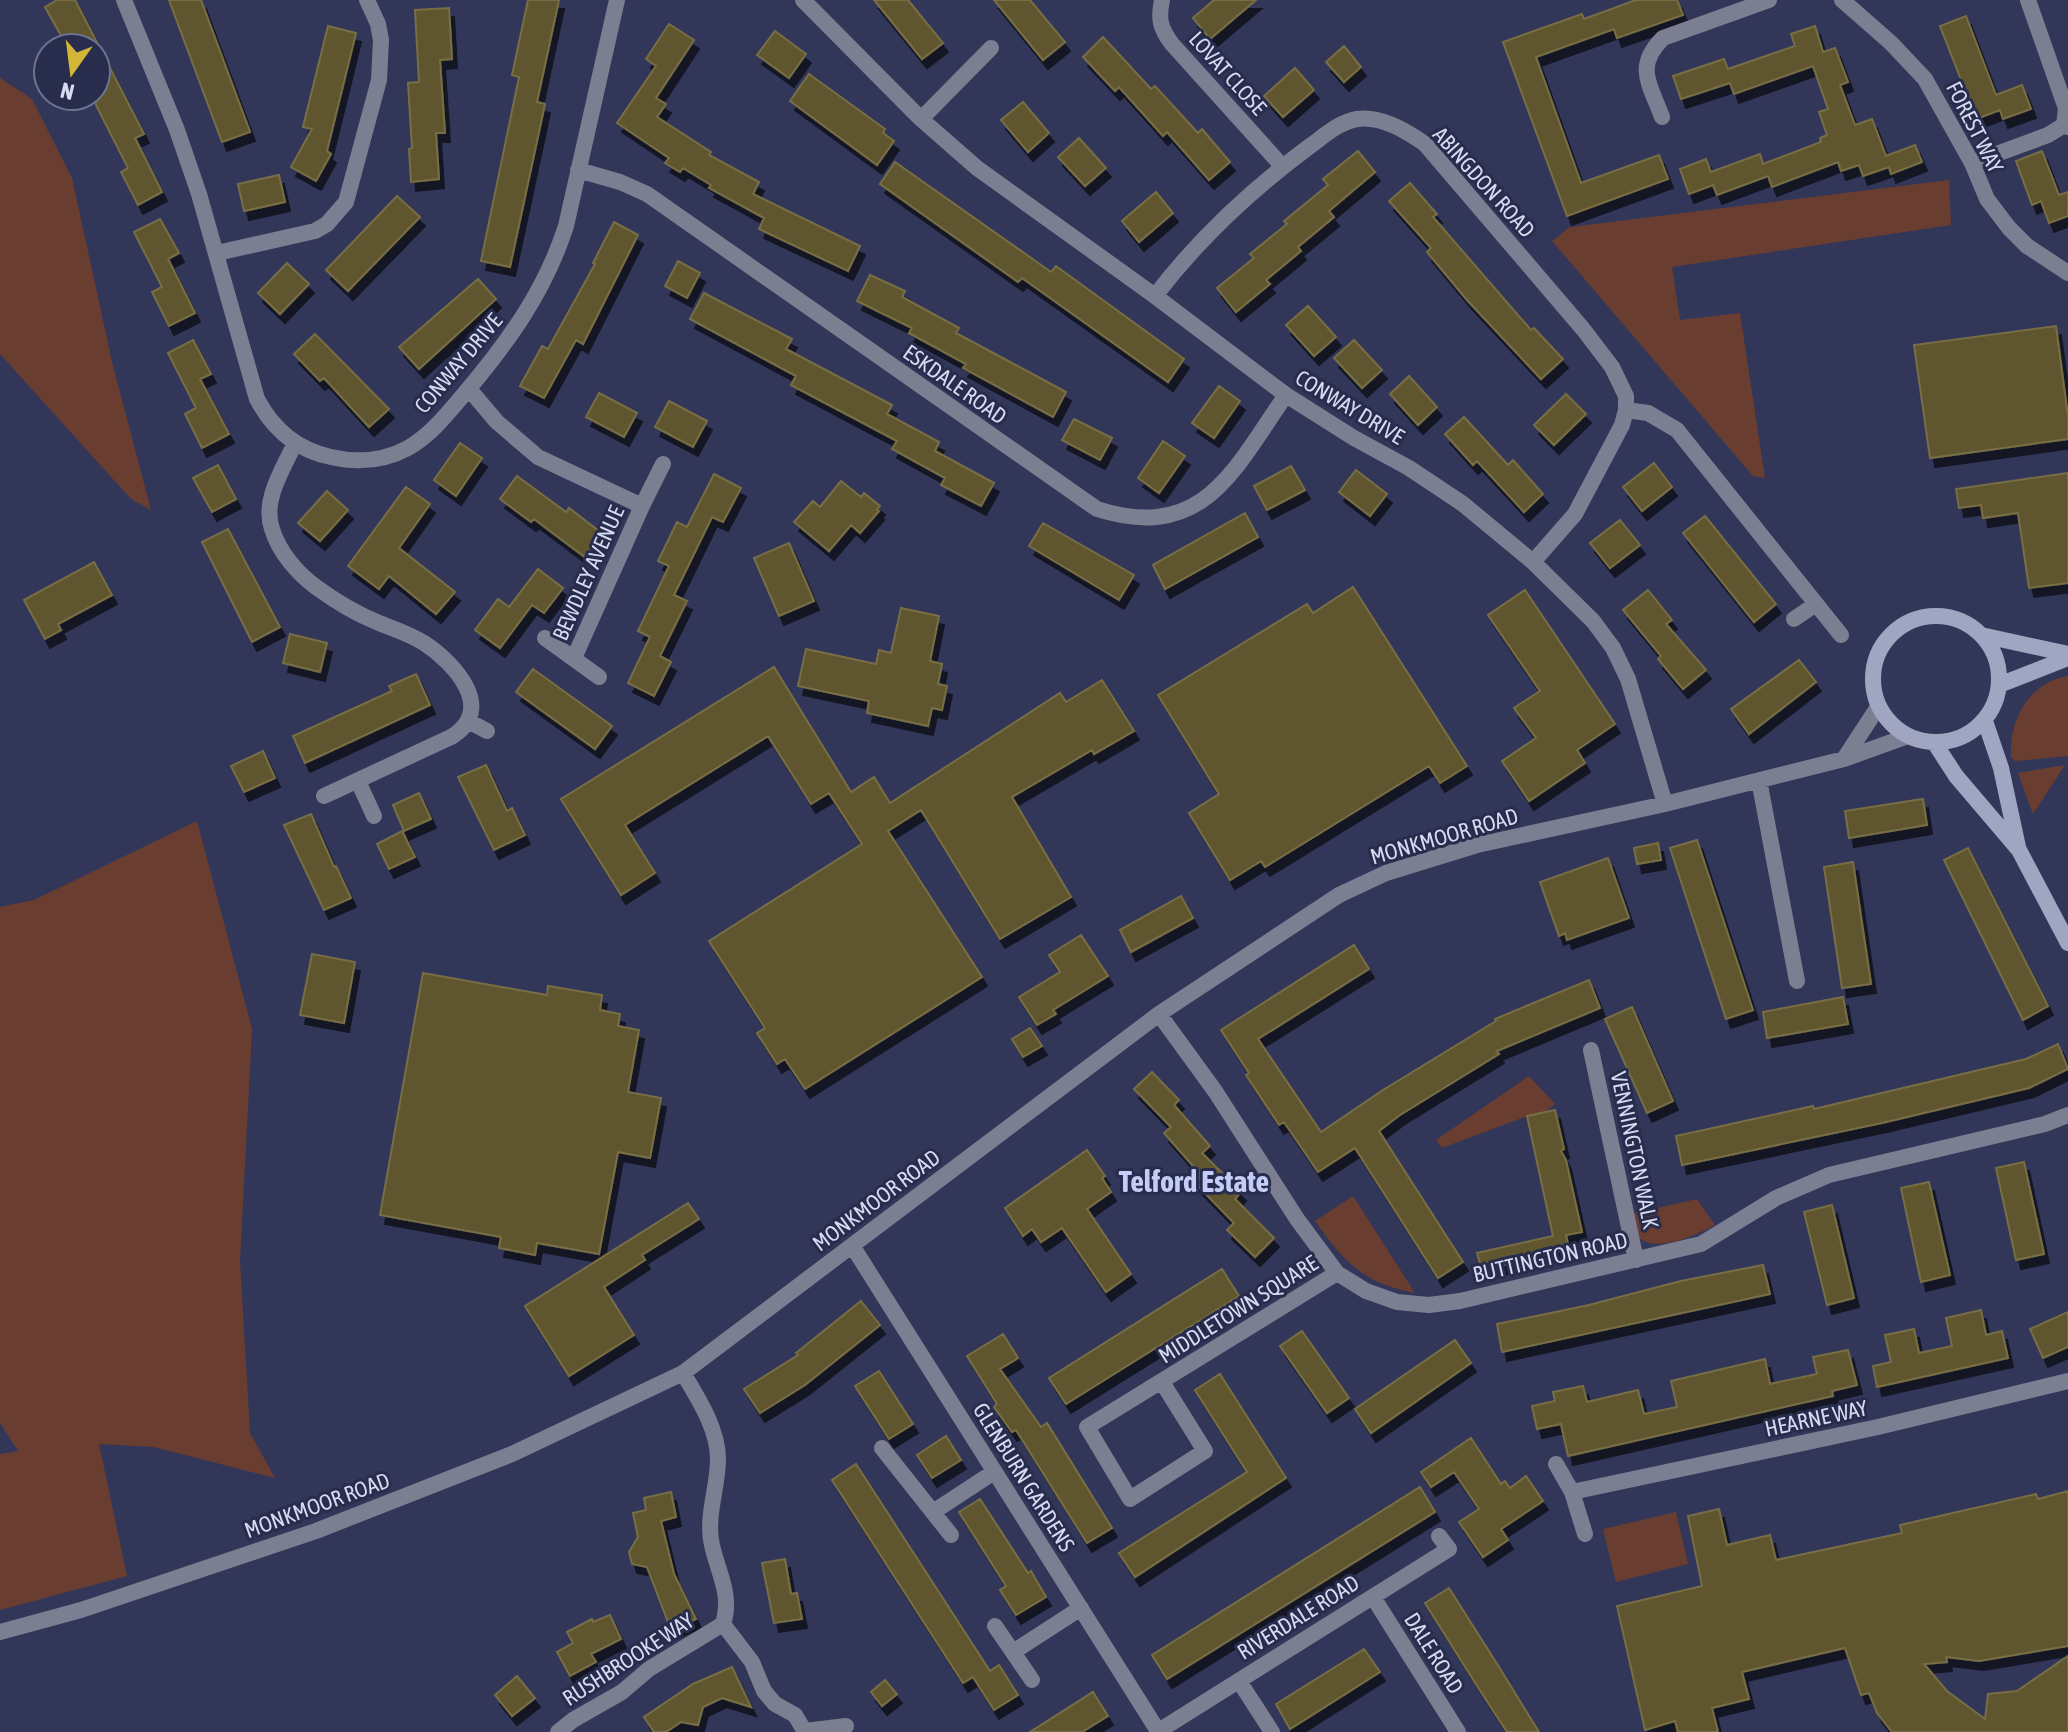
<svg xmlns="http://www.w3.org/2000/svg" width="2068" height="1732" font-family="'Asap Condensed',sans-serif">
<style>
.green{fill:#6a3d31}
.building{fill:#5f552d;stroke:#786e45;stroke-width:2;filter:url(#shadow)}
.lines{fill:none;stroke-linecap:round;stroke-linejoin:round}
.street{stroke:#7b7f91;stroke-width:16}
.secondary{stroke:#a0a6c2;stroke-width:16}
.labels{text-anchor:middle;stroke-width:6;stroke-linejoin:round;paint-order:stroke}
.street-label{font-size:22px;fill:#d7dbf1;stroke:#282d4e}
.district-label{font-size:30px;font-weight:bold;fill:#c4cdf7;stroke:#282d4e}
</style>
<defs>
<filter id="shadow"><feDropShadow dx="5" dy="9" stdDeviation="0" flood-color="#0009"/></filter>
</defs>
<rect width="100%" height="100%" fill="#323759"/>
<path class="green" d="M0,78l32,21 40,79 40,184 39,148 -20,-11 -131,-145z
M1949,180l2,45 -279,42 8,53 60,-7 25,165 -12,-2 -201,-235 18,-14z
M2068,676v80l-53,5 -4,-4c-2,-37 17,-74 57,-81z
M2065,765l-32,49 -15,-41z
M197,821l55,208 -12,232 10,172 25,45 -121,-31 -55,-3 28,132 -127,34v-156l18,-3 -18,-28v-516l34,-7z
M1529,1076l26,28 -10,8 -18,4 -85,32 -6,-8z
M1353,1196l62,97c-52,-10 -70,-30 -100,-72z
M1697,1199l18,26c-18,10 -65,32 -80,8 -3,-4 -4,-14 -5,-19z
M1676,1512l12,52 -72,18 -13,-53z"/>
<path class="building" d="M57,0h18l69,134 -9,4 27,54 -24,13 -17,-33 7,-4 -32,-63v-57h-28l-23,-41z
M169,0h32l49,132 -28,10z
M528,0h31l-22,102 8,2 -35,163 -29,-6 38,-184 -7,-2z
M874,0h34l35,43 -21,16z
M994,0h36l35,42 -22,18z
M1214,0h42l-46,39 -17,-21z
M1636,0h41l6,15 -66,23 -3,-9 -78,28 45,126 78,-28 9,24 -101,37 -64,-174 79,-28 2,5z
M449,8l3,51 -12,1 5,73h-9l3,46 -28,3 -2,-33 3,-1 -4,-65 11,-1 -4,-72z
M1966,16l30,79 26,-10 9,24 -28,10 -3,-9 -29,11 -9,-23 5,-3 -27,-69z
M669,24l25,16 -38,58 10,6 -9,13 54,35 -2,3 50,27 -6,12 107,52 -12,25 -89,-42 5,-11 -55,-30 2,-3 -28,-17 -3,4 -15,-9 4,-5 -52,-35 39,-57 -10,-7z
M328,26l28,7 -29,118 4,3 -15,27 -25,-14 21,-38 -9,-2z
M1815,26l8,26 12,-4 13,34 -8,3 15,40 17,-6 14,37 29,-11 7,17 -31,12 -2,-7 -26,9 -4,-11 -18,6 -3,-9 -66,25 -4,-11 -51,19 -4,-10 -24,9 -9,-25 26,-10 5,13 49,-18 3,10 58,-22 -1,-4 7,-3 -8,-23 9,-3 -15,-43 -79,28 -4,-11 -49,16 -8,-23 51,-17 4,10 67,-23 -4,-12z
M775,31l31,23 -17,24 -32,-23z
M1103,37l48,52 4,-3 43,47 4,-4 28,33 -21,18 -42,-48 -4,4 -44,-49 -4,4 -32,-34z
M1344,46l17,21 -17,15 -18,-20z
M1295,68l19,22 -31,27 -19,-21z
M809,74l76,55 -2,4 11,8 -17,24 -87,-64z
M1023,102l26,31 -21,19 -27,-32z
M1079,138l27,30 -21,18 -27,-29z
M1358,151l17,21 -46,39 5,6 -36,30 3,4 -35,29 4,4 -34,28 -19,-24 37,-30 -4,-4 37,-30 -3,-3 44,-36 -5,-6z
M2042,151l17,44 9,-3v24l-19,7 -8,-22 -9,4 -16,-44z
M895,162l156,110 5,-6 128,93 -16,23 -146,-104 -4,4 -138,-98z
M279,175l6,27 -41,9 -6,-27z
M1410,183l27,31 -4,3 98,113 3,-2 29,31 -22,20 -74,-79 -40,-48 4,-4 -42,-47z
M1156,192l17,21 -34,29 -17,-21z
M397,196l23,21 -72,74 -22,-21z
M160,219l19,34 -11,6 27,54 -26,13 -17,-34 10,-5 -28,-55z
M614,222l24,13 -55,109 -7,-4 -32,58 -24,-12 22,-40 6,3 47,-85 -2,-1z
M678,261l22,12 -13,25 -22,-12z
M287,263l22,21 -29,30 -22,-21z
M870,275l35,16 -3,6 57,31 -3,5 110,59 -13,25 -90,-49 3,-4 -57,-31 3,-5 -55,-27z
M478,279l18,20 -77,70 -20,-22z
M704,293l88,46 -6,10 106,56 -5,9 52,28 -4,9 59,32 -13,23 -40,-21 4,-7 -53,-29 5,-8 -106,-56 5,-9 -106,-57z
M1308,306l28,31 -22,19 -28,-31z
M2056,326l12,91v22l-138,19 -16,-113z
M315,334l74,75 -20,18 -45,-49 -4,3 -26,-27z
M193,340l18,34 -11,5 29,55 -27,14 -17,-34 11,-6 -28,-55z
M1354,340l28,30 -20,18 -28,-30z
M1409,376l28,31 -19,18 -28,-31z
M1219,386l21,15 -26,37 -22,-15z
M599,393l38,20 -13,24 -38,-20z
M1566,394l20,20 -32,31 -20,-20z
M669,401l38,20 -14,26 -38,-20z
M1464,417l44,48 5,-5 30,34 -19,18 -47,-51 -4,4 -28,-31z
M1074,419l38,19 -12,22 -38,-20z
M1163,441l22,15 -26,37 -21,-15z
M460,443l22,15 -26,38 -22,-16z
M1654,463l18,24 -30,24 -19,-24z
M218,465l18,34 -24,13 -19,-34z
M1291,466l14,24 -38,20 -13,-24z
M1356,470l31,24 -17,22 -31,-24z
M2068,473v110l-39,5 -11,-75 -35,5 -2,-13 -22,3 -3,-19z
M714,474l27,14 -18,34 -11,-5 -38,78 13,6 -27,55 11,6 -17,34 -26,-13 22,-46 -12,-6 31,-65 -11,-5 19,-39 10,5z
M517,476l49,36 3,-4 35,27 -18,23 -52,-39 -3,3 -31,-23z
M841,481l20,16 3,-4 16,13 -3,4 2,1 -19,22 -9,-8 -22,26 -35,-29 19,-21 7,6z
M406,487l24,17 -31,44 56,44 -19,22 -47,-38 -10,13 -31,-23z
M327,491l21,19 -28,31 -22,-18z
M1245,513l13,24 -93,52 -12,-24z
M1705,516l71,88 -22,18 -71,-89z
M1620,520l20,25 -30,23 -20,-25z
M1043,523l91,52 -15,25 -90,-54z
M228,529l52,98 -28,15 -50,-100z
M789,543l25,58 -35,15 -25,-58z
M94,562l18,33 -54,29 3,6 -16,9 -21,-39z
M538,569l25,19 -19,25 -12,-8 -32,43 -25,-18 23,-31 11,8z
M1353,587l114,179 -27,17 -11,-17 -164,101 -4,-6 -31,19 -41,-67 30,-19 -61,-99 149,-91 6,9z
M1525,590l90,134 -38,26 8,13 -56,38 -27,-40 34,-23 -22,-30 26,-17 -52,-76z
M1648,590l24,30 -6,4 40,46 -23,19 -25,-30 3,-3 -38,-46z
M901,608l38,8 -9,45 12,3 -4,20 9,2 -5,24 -10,-2 -4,18 -61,-13 2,-12 -71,-15 8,-37 70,15 3,-14 12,3z
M290,634l37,9 -7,29 -37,-9z
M1799,660l17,22 -67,52 -18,-25z
M774,667l77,125 23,-15 16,26 170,-110 6,9 36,-22 32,51 -40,23 -2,-4 -80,47 59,100 -71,42 -79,-129 -33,21 94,146 -177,112 -20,-30 -8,5 -20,-31 8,-5 -56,-87 153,-97 -33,-51 -18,11 -43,-68 -143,89 30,48 -34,22 -60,-96z
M533,669l79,57 -17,23 -79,-57z
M416,674l14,31 -125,58 -12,-27 99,-45 -3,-5z
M263,751l12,27 -31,14 -13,-26z
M486,765l21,46 5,-3 13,27 -31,15 -36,-73z
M419,793l12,26 -27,12 -11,-26z
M1923,799l4,26 -78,13 -4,-27z
M311,814l23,53 2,-1 15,32 -27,12 -40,-85z
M402,831l13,26 -26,12 -12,-25z
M1697,840l56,170 -27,9 -56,-171z
M1658,843l3,17 -24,4 -3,-16z
M1968,848l80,158 -25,14 -79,-160z
M1608,858l21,60 -62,22 -2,-7 -6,3 -19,-54z
M1853,862l18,122 -29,4 -18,-121z
M1181,896l12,22 -62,34 -11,-22z
M1081,935l27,41 -55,34 3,4 -19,11 -18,-28 41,-25 -11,-17z
M1354,945l15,24 -111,70 63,93 62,-42 113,-69 -1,-2 94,-39 11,28 -103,43 2,3 -99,61 -21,16 84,131 -25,16 -83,-130 -37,24 -34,-50 -5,3 -33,-50 3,-2 -28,-43z
M312,954l43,8 -11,61 -44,-8z
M423,973l124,22 1,-9 54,9 -2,15 20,4 -2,12 21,4 -11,62 33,6 -11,60 -32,-6 -19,102 -62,-11 -2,12 -36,-7 2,-11 -121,-22z
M1843,997l5,27 -81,14 -4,-26z
M1632,1007l41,94 -26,12 -42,-94z
M1030,1028l12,18 -19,11 -11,-18z
M2058,1044l10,25 -39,19 -147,35 -200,42 -6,-29 137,-30 1,3 212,-50z
M1152,1072l27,28 -5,5 36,41 -8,7 39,39 -6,7 39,39 -19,19 -28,-27 7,-7 -40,-41 7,-7 -37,-42 7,-6 -37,-38z
M1555,1110l9,39 -3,2 5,9 16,72 -16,3 3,14 -87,21 -5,-17 76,-17 -26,-120z
M1087,1150l18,26 -3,2 9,14 -24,17 44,65 -25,18 -44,-64 -21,14 -9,-13 -9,7 -18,-28z
M2024,1162l20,92 -28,6 -20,-92z
M1929,1182l21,93 -29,7 -20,-94z
M688,1203l11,16 -57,36 3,5 -41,27 30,48 -65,41 -44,-70z
M1832,1205l22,93 -27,7 -23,-93z
M1763,1265l7,29 -268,58 -5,-28 92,-19 92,-24z
M1222,1269l17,27 -173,108 -17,-26z
M861,1301l19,24 -75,60 -45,28 -16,-24 54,-34 -2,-2z
M1981,1310l5,25 16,-4 6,27 -131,29 -4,-21 18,-4 -6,-27 29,-6 5,24 33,-7 -6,-28z
M2068,1312v35l-25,11 -13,-29z
M1302,1331l47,67 -22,15 -47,-67z
M1003,1334l15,24 -18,11 41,58 6,-4 65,105 -25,15 -71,-113 -4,2 -18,-25 3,-3 -30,-48z
M1455,1340l16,23 -100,70 -16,-24z
M1848,1350l9,35 -25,6 1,5 -265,60 -7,-32 -24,5 -5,-23 23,-5 -2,-9 30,-6 4,16 51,-12 6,24 33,-7 -6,-26 94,-22 5,25 47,-10 -4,-17z
M879,1371l34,53 -24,15 -34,-53z
M1220,1374l66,104 -151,99 -16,-24 128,-81 -52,-82z
M946,1436l15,24 -29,18 -15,-23z
M1471,1438l30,46 4,-3 5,7 16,-12 17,25 -42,28 7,11 -25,17 -24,-35 20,-13 -25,-37 -23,15 -10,-15z
M856,1464l134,207 9,-6 19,30 -24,15 -21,-33 -10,6 -131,-203z
M1420,1487l15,25 -268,167 -15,-24z
M2068,1491v155l-89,15 -33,-4 1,5 -23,2 23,27 38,28 3,-25 29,-3 51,-35v76h-176l-15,-19 -8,-20 -8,2 -16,-47 -103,24 7,27 -37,9 6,24h-40l-3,-11 -30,9 -28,-124 85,-20 -14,-70 31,-7 8,36 43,-10 6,25 126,-27 -2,-8 136,-31 2,5z
M671,1492l5,25 -15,4 13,53 22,45 -25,11 -24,-63 -15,-3 -3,-12 9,-15 -5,-24 13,-3 -2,-12z
M980,1499l48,74 3,-2 15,26 -30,18 -16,-25 6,-4 -47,-74z
M785,1559l6,35 6,-1 5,26 -28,4 -12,-60z
M1449,1588l50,79 40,65h-32l-28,-43 -54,-86z
M610,1615l11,24 -30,15 5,8 -26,14 -13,-24 16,-9 -6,-11 25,-13 1,3z
M1364,1649l16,23 -90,57 -14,-25z
M732,1667l19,40 -29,-9 -19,9 -5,18 -17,-3 -15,10h-12l-10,-15 49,-33z
M517,1676l18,22 -23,18 -17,-21z
M885,1680l12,14 -15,12 -11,-14z
M1093,1692l15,24 -26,16h-52z"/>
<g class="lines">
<path class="street" d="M124,0l53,130 22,64 58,205c16,30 40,51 74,58 26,6 53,4 77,-9 23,-13 40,-35 57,-55 44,-52 80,-102 101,-167l51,-226
M803,0l118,119 56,49 178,128 131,99 68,43 55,30 54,36 70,58 60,59 20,27 15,31 37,125
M1162,0c-4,19 -2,28 10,44l111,123
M1842,0l49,43 34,36 47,84 15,36 22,29 18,18 41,27
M2028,0l34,97 4,11 -2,17 4,2
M1662,117c-12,-33 -28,-50 1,-79l106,-38
M921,119l70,-71
M1972,163l76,-28 16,-10
M578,170l42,12 27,12 450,315c107,34 137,-40 189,-114
M217,253l98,-22 12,-7 19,-22 33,-122 2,-40 -3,-16 -11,-24
M1155,296c44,-58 96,-106 155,-150 14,-10 29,-24 47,-27 24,-4 50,12 68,25l158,185 29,38 14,29v14l-4,15 -47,89 -42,48
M469,389l28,33 41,35 104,49 -68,152
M1626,410l22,3 29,17 164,205
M295,443c-12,26 -33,57 -23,86 7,23 25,44 44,58 19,14 41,27 63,36 15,6 31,11 45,20 31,20 73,67 27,94l-127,59
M642,506l21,-42
M1794,619l22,-15
M545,638l54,39
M470,722l17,9
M1844,759l34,-52
M1759,780l38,201
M358,781l16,35
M1159,1014l56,77 82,128 40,54 29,18 31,11 32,3 31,-4 241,-57 75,-46 53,-23 216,-51 23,-9
M1591,1050l45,210
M853,1247l305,484
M683,1373c15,25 35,56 35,86 0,28 -11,53 -7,81 5,30 22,53 12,84l29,38 12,29 11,13 20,11 10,17
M1162,1382l43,69 -75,48 -43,-72 250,-154
M882,1448l69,87
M1556,1464l16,28 306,-65 190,-46
M1572,1492l13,42
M933,1512l61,-40
M1373,1597l85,135
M995,1626l37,54
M0,1632l81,-22 235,-79 196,-77 171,-81 476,-359 180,-119 47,-22 91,-28 188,-41 179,-45 64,-23
M1013,1652l68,-44
M1239,1681l33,51
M805,1731l41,-5
M558,1732l15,-12 49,-28 27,-23 74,-45
M1157,1732l292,-183 -10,-13"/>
<path class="secondary" d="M1873 679a63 63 0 1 1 126 0a63 63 0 1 1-126 0Z
M1981,635l87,19
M1999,685l69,-27
M1985,721l16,47 17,79
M1934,742l22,34 63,74 49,93"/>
</g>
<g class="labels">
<g class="street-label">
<text transform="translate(1228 73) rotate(48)" y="8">LOVAT CLOSE</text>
<text transform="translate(1975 127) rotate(63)" y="8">FOREST WAY</text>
<text transform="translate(1484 182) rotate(48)" y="8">ABINGDON ROAD</text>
<text transform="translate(458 363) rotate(-50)" y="8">CONWAY DRIVE</text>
<text transform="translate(955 384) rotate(35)" y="8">ESKDALE ROAD</text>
<text transform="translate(1350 407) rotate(31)" y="8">CONWAY DRIVE</text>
<text transform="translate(588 573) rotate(-66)" y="8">BEWDLEY AVENUE</text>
<text transform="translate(1444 836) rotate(-16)" y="8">MONKMOOR ROAD</text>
<text transform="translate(1635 1150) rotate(78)" y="8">VENNINGTON WALK</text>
<text transform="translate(876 1200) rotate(-37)" y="8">MONKMOOR ROAD</text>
<text transform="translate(1550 1257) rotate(-13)" y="8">BUTTINGTON ROAD</text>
<text transform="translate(1238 1309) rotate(-32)" y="8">MIDDLETOWN SQUARE</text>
<text transform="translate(1816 1418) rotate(-12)" y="8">HEARNE WAY</text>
<text transform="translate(1024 1477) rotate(58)" y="8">GLENBURN GARDENS</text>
<text transform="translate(317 1505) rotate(-20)" y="8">MONKMOOR ROAD</text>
<text transform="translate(1298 1617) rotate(-32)" y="8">RIVERDALE ROAD</text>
<text transform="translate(1434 1653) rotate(58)" y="8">DALE ROAD</text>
<text transform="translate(628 1659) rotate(-33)" y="8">RUSHBROOKE WAY</text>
</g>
<g class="district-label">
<text x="1194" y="1192">Telford Estate</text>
</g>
</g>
<g transform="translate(72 72) rotate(194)"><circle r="38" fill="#282d4e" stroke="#6e738f" stroke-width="2"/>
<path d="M0-6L14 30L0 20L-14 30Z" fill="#d3b635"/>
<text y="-12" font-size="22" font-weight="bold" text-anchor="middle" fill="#d7dbf1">N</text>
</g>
</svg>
